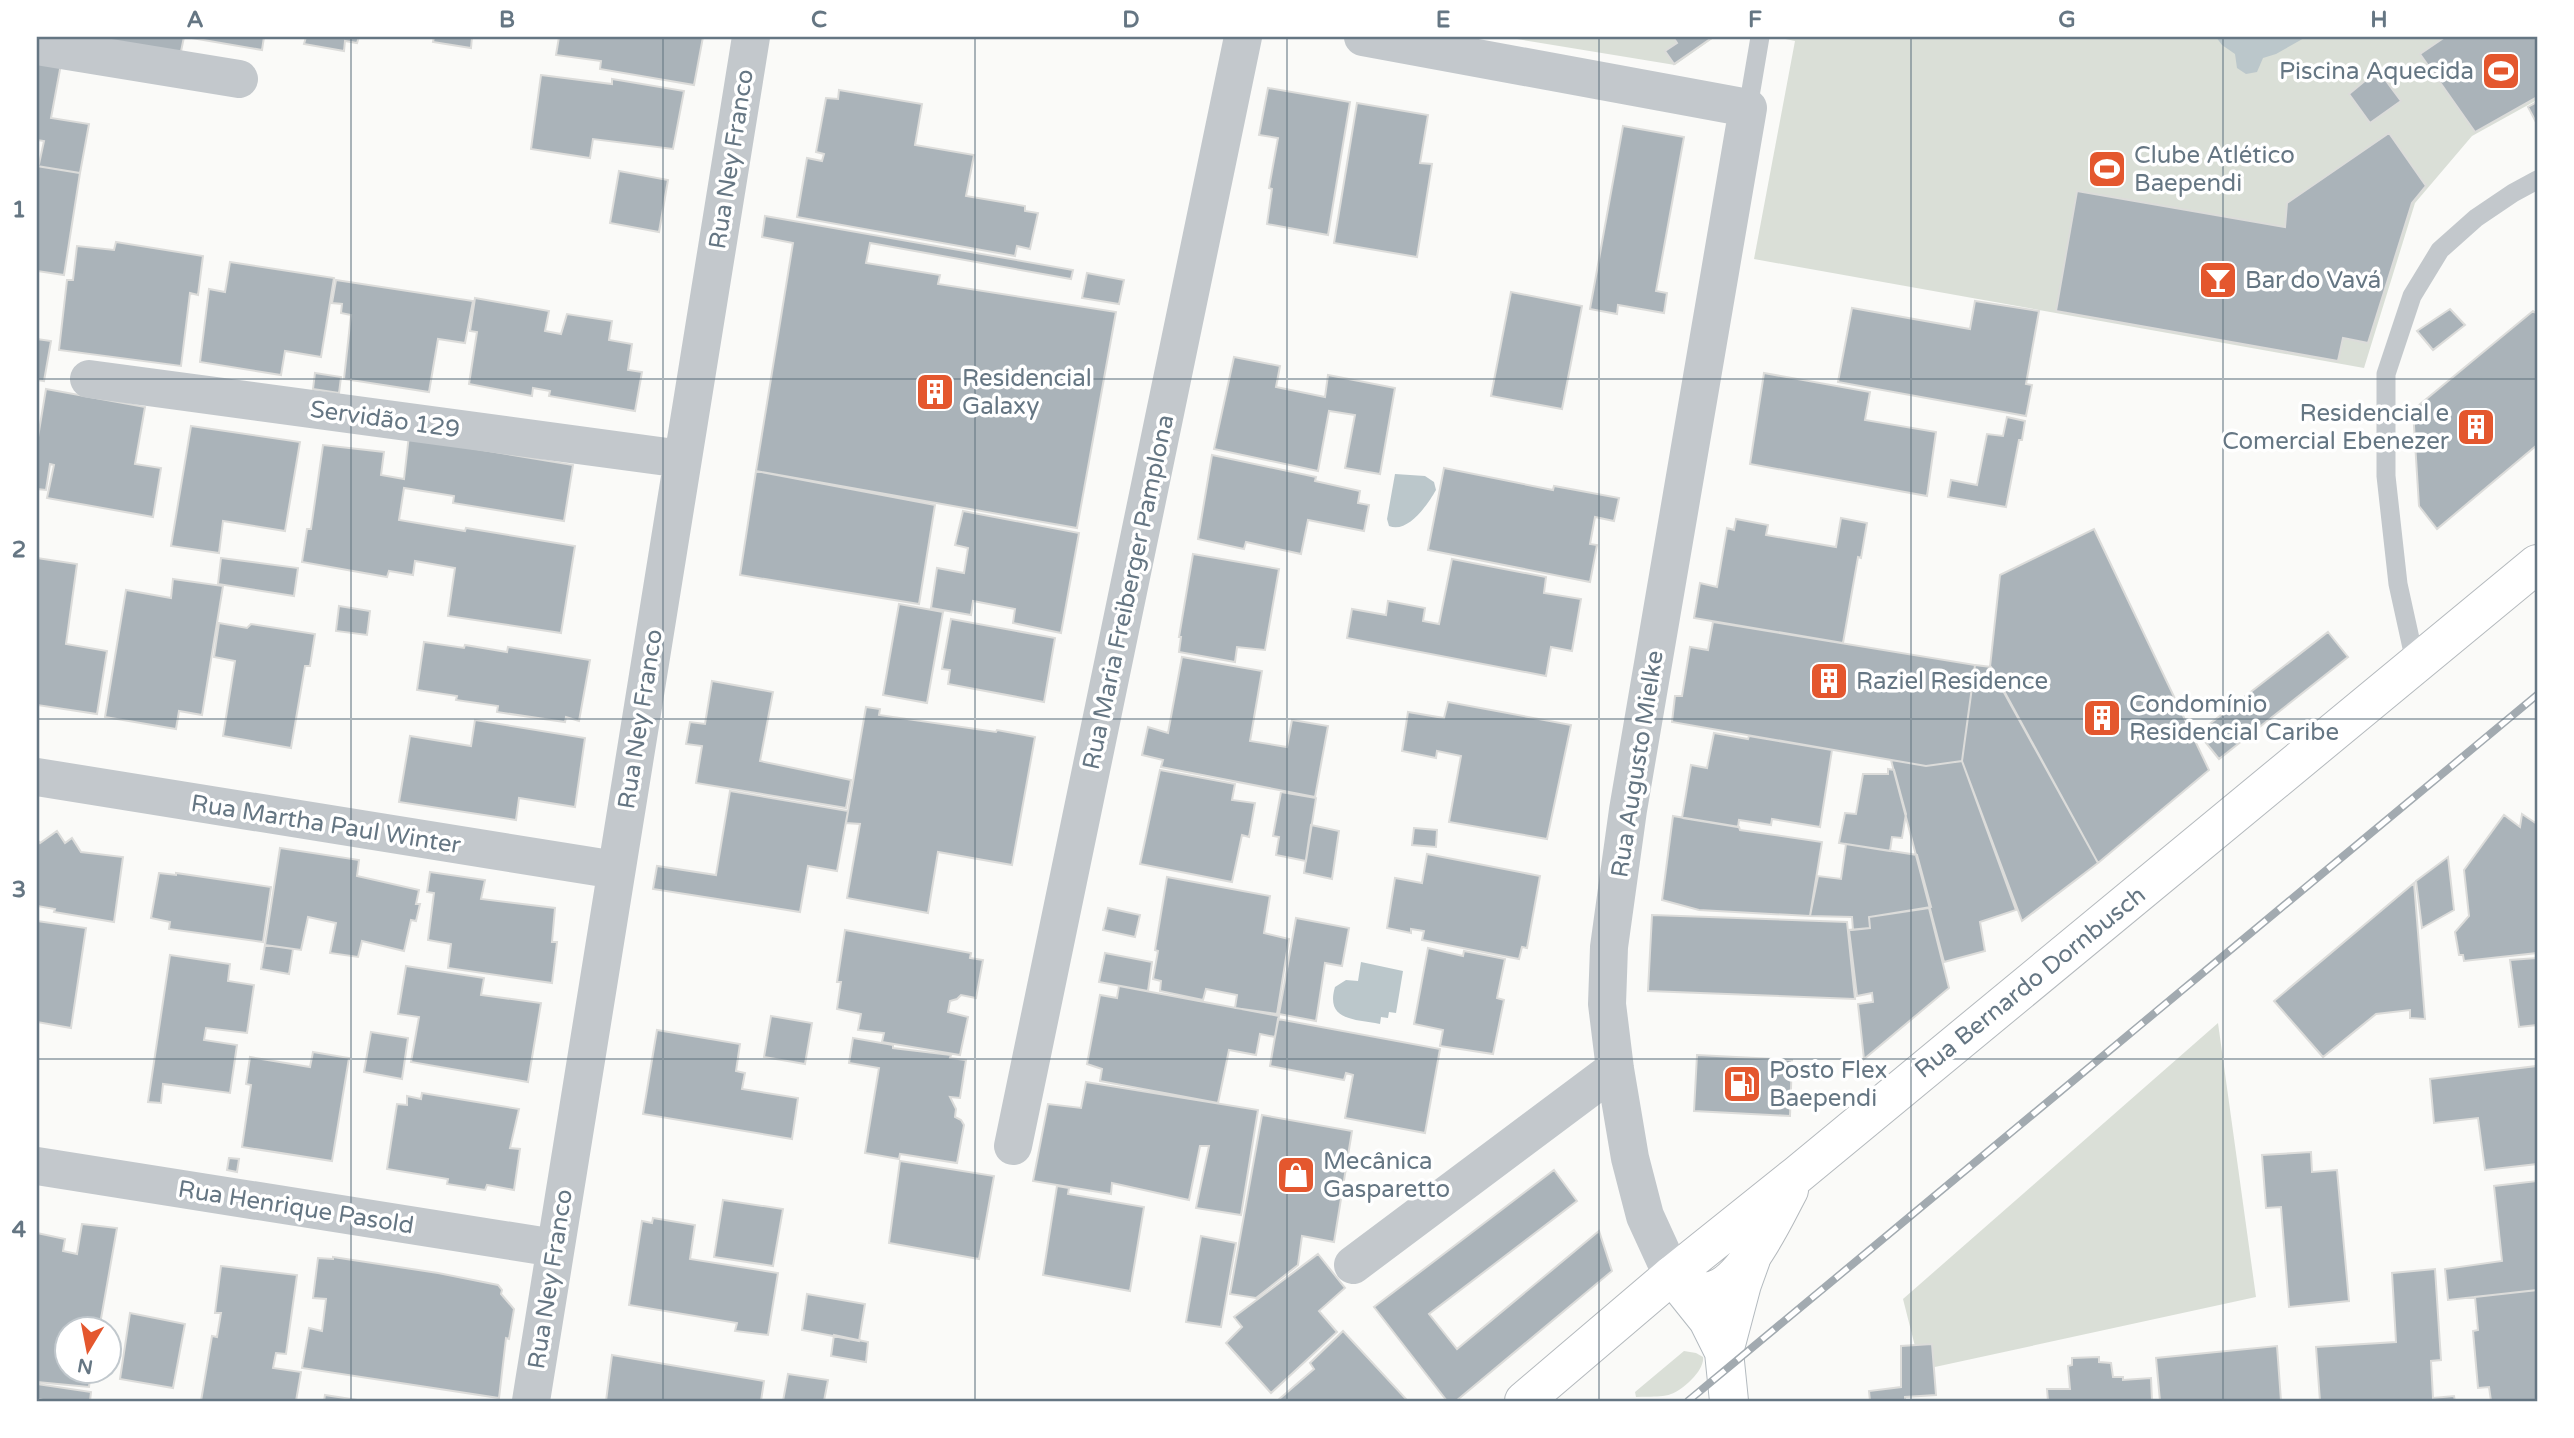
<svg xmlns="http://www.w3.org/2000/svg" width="2574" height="1438" font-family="'Varela Round',sans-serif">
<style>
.green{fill:#dadfd7}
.water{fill:#bbc7cb}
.building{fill:#aab3b9;stroke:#dcdcda;stroke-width:2}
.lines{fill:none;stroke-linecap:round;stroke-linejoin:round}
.secondary-casing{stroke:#b3babf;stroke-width:40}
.highway-casing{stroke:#b4b9bd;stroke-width:40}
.lane{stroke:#c3c8cc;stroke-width:19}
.street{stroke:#c3c8cc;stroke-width:38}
.secondary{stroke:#fff;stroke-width:38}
.highway{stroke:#fff;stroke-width:38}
.rail-casing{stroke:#a2aab0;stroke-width:8}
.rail{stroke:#fff;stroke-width:5;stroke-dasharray:16;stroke-linecap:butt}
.grid{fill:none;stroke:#657683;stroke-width:2;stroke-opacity:0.55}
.labels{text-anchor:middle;stroke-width:7;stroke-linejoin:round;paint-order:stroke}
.poi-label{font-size:24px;fill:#657683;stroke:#fff;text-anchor:start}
.street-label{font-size:24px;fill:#657683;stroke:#fff}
.neatline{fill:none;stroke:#657683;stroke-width:2.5}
.grid-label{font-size:23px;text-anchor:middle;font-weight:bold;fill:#657683}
</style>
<rect width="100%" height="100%" fill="#fafaf8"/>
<path class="green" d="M1505,37h210l-40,28z
M1775,37h762v63l-65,36 -57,67 -51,165 -610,-109 41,-218z
M2218,1023l38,274 -335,73 -18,-71z
M1684,1351l12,2 7,4c2,13 -20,33 -32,37 -10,4 -24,2 -35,3l-1,-5z"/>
<path class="water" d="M2216,37h90l-30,17 -13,4 -6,14 -11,2 -9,-6 -2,-14 -13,-9z
M1395,474l30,2 9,6 2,8c-8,14 -28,44 -47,36l-2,-7z
M1361,962l42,9 -7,42 -7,-1 -1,6 -7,-1 -1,7c-25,-5 -55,-3 -45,-37l11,-7 12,1z"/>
<path class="building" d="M104,37h80l-5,24 -77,-12z
M186,37h78l-2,13z
M306,37h53l-2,6 -12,-2 -1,10 -40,-7z
M434,37h38l-1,11 -38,-6z
M559,37h144l-9,48 -94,-16 1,-8 -45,-6z
M1673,37h40l-39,27 -9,-13 12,-8z
M2445,37h92v60l-62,35 -55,-78z
M37,60l24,4 -10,54 38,6 -9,49 -43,-7 2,-2 5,-23 -7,-1z
M2378,70l23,31 -31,22 -21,-29z
M541,75l71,9v-5l72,12 -11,58 -80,-10 -3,19 -59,-9z
M1268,88l82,14 -22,133 -61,-11 5,-35 -3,-1 9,-50 -19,-3z
M839,90l83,14 -7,41 59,10 -8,41 59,10v5l13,2 -8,36 -13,-3 -2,10 -218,-39 10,-59 15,3 2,-7 -8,-2 10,-54 12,1z
M2537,102v22l-9,-17z
M1357,103l71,12 -8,48 12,1 -15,93 -83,-14z
M1623,126l61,11 -28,154 11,2 -3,20 -46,-8 -1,9 -27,-5z
M2389,133l37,53 -14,17 -44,140 -25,-5 -5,23 -282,-50 21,-120 208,36 2,-24z
M37,166l43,7 -16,102 -27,-4z
M619,171l49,9 -9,52 -49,-9z
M765,216l308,54 -2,9 -201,-36 -4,20 74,12 -2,9 178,28 -39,216 -321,-57 37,-228 -31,-6z
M116,242l87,14 -5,39 -8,-2 -9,73 -122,-16 8,-70h6l4,-34 37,4z
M230,262l104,16 -13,79 -36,-6 -4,24 -81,-13 9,-73 16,3z
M1087,273l37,7 -5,24 -37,-6z
M336,280l137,21 -8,42 -27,-4 -9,53 -85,-13 7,-64 -10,-2 1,-9 -10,-1z
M1511,292l71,14 -20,103 -71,-13z
M475,298l74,13 -4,20 16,3 6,-20 45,7 -3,19 23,4 -4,26 14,2 -7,39 -86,-15 1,-5 -17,-3 -1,8 -63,-12 8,-52 -7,-1z
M1975,301l64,10 -13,73 6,1 -6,31 -188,-34 14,-74 118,21z
M2450,309l15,16 -32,25 -16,-19z
M2533,311l4,3v131l-100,84 -18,-23 -6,-96z
M37,339l14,2 -7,40 -7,-1z
M1234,357l46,9 -4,21 49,10 3,-22 67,13 -15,86 -35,-6 10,-53 -26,-4 -11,60 -104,-22z
M315,373l26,4 -2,16 -26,-4z
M1764,373l106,19 -5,28 71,12 -9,64 -177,-32z
M46,389l99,18 -10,57 26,4 -8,49 -106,-19 7,-33 -4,-1 -4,26 -9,-1v-46z
M2007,417l18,4 -3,19h-3l-13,67 -58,-10 3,-17 26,5 10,-51 16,2z
M191,426l109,16 -15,89 -62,-10 -4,32 -48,-7z
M409,435l62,13 102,17 -9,56 -111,-18 1,-7 -50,-8 -5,32 66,11 1,-3 109,18 -14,87 -113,-17 7,-48 -40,-7 -2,14 -24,-4 -2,6 -85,-15 5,-33h4l12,-84 61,7 -3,23 23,4z
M1212,455l104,22 -1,4 45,10 -2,12 11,2 -5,26 -56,-11 -7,34 -55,-12 -2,7 -46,-10z
M1444,468l109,22 1,-4 65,12 -5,23 -19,-4 -5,27 7,1 -7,37 -162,-32z
M756,471l179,34 -16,99 -179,-29z
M963,511l116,22 -18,100 -48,-10 2,-14 -42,-8 -2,14 -40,-7 6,-40 27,5 4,-25 -13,-3z
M1841,518l26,5 -6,35 -3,-1 -15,86 -149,-25 6,-35 17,4 10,-59 7,2 2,-11 32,6 -2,10 70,12z
M2094,529l115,241 -111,93 -108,-196 10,-92z
M1193,554l86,15 -14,81 -28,-3 -2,15 -56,-10 2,-15h-2z
M37,558l40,6 -11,80 41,7 -10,63 -60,-9z
M221,558l77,10 -4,28 -76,-12z
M1452,559l94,18 -2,16 37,6 -9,52 -21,-4 -5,29 -199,-38 5,-29 34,6 2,-14 37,7 -2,13 16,3z
M173,579l50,7 -21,129 -23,-4 -3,18 -71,-12 21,-127 45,8z
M899,604l44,8 -16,91 -44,-8z
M339,606l31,5 -3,24 -31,-4z
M951,619l104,19 -11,64 -96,-18 2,-14 -8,-1z
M1713,622l262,43 -13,96 -36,5 -254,-44 3,-26h7l8,-49 18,3z
M219,623l28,5 4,-4 64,10 -5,32h-5l-14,82 -68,-12 12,-75 -21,-4z
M2328,632l20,25 -129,102 -21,-26z
M424,642l40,6 1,-3 42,7 1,-5 82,13 -11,61 -13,-4 -1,5 -68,-10 1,-6 -42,-6 1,-4 -40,-6z
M1182,657l80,14 -12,70 37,6 5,-27 36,6 -13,71 -154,-30 2,-7 -21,-5 6,-28 20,6z
M1975,665l16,2 107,196 -76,58 -60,-160z
M712,681l61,11 -13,69 91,19 -5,28 -150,-25 6,-37 -16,-2 4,-22 15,2z
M1448,702l123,23 -24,114 -98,-17 12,-66 -24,-5 -1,7 -34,-7 6,-39 36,6z
M866,707l14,2 -1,6 117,17 1,-2 38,7 -23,128 -74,-13 -10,61 -81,-15 13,-74 -14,-1z
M475,720l110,18 -10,69 -56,-9 -3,22 -117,-18 11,-66 61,10z
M1714,733l34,6 1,-3 83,14 -12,77 -48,-8 -1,6 -32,-5 -1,7 -56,-9 9,-53 16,3z
M1891,760l35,6 36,-5 54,149 -36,12 5,29 -41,11z
M1888,769l6,1 12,44 -4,24 -10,-1 -2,14 -51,-8 6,-30 11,1 7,-40h25z
M1160,770l75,14 -3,16 23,3 -6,34 -7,-2 -10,47 -92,-18z
M730,791l118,20 -11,60 -29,-5 -8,46 -147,-23 4,-23 59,9z
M1281,792l35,6 -10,63 -30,-6 3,-18 -6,-1z
M2522,814l15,10v129l-73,8 -1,-6h-4l-4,-23 14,-16 -5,-46 40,-55 16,12z
M1673,816l66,11 1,3 82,12 -12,74 -111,-6 -37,-10z
M1311,825l28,6 -7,48 -28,-6z
M1414,828l23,2 -1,17 -24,-2z
M57,831l8,12 7,-5 9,14 42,5 -9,65 -60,-10 1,-3 -18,-3v-67l3,4z
M1846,844l71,11 14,52 -62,10 1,11 -17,2 -1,-13 -42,-1 8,-40 23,3z
M280,848l79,12 -2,16 62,14 -3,14h4l-4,17 -5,-1 -7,31 -42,-10 -4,16 -28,-4 6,-30 -28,-6 -7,33 -36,-5z
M1427,854l113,22 -13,72 -5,-1 -3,12 -97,-19 2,-9 -13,-2v4l-24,-5 8,-50 27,5z
M2448,857l6,53 -32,18 -6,-47z
M430,872l55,8 -4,19 74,9 -3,34h5l-5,41 -104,-15 3,-24 -23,-4 6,-47 -7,-1z
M159,873l17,2v-2l95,14 -8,55 -94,-13 1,-7 -19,-4z
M1167,877l103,19 -6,37 25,6 -12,75 -42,-6 2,-13 -31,-6 -3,11 -43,-9 1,-10 -8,-2 5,-28 -3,-1z
M2414,883l11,136 -15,-1v-8l-34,4 -53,43 -49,-56z
M1108,908l32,7 -5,22 -32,-7z
M1929,908l20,80 -85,71 -6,-55 15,-2 -1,-9 -15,3 -8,-66 21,-2 -1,-11z
M1652,915l195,7 8,77 -207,-8z
M1296,918l53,10 -7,38 -17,-3 -9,58 -37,-7z
M37,921l49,7 -15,100 -34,-6z
M845,930l126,23 -1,5 13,2 -7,38 -15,-3 -4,4 -7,2 -2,11 20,5 -8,38 -78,-13 2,-9 -26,-3 3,-16 -24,-5 4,-27h-4z
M265,945l28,4 -4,25 -28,-5z
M1428,948l35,8 1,-5 41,8 -8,39 7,2 -11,54 -53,-8 3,-16 -29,-6z
M1105,953l47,9 -4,29 -49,-9z
M170,955l60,9 -2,17 26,4 -7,48 -41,-5 -2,12 33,5 -7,48 -67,-9 -2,19 -13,-1z
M2537,958v67l-18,2 -9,-67z
M406,966l78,12 -3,17 60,8 -13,79 -117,-20 8,-45 -21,-3z
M1119,986l160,30 -4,21 -15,-3 -4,21 -27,-5 -11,53 -118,-22 2,-12 -15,-5 13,-69 17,3z
M771,1016l41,7 -7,41 -41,-7z
M1278,1019l162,30 -15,84 -80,-15 8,-43 -7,-2 -2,7 -74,-14z
M657,1030l83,14 -4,27 9,2 -3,16 56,9 -6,41 -149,-25z
M371,1032l37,6 -6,41 -38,-7z
M853,1038l40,7v3l58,7 -1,3 16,2 -6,38 -10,-1 6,12 -1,8 6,3 3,5 -7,38 -57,-9 -1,5 -34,-6 14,-85 -30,-5z
M313,1052l36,6 -17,103 -90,-14 9,-62 -5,-1 4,-27 60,10z
M1697,1055l95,5 -2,56 -96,-5z
M2537,1066v98l-52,6 -7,-52 -44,5 -4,-44z
M1086,1082l172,28 -17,105 -45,-7 13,-62h-9l-11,54 -77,-17 -1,11 -78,-13 15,-77 33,4z
M422,1093l97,16 -9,39 10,1 -6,41 -27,-5 -2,5 -38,-6 1,-5 -61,-10 10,-65 10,1v-9l14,3z
M1262,1115l90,16 -18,111 -32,-6 -4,29 -42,33 -26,-4z
M2311,1152l1,20 25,-2 12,131 -60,6 -8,-100 -15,1 -4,-53z
M229,1158l10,1 -2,13 -10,-2z
M900,1161l94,15 -15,83 -90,-16z
M1554,1170l23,31 -148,113 28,35 142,-118 13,40 -156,130h-9l-73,-94z
M2537,1181v109l-89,10 -3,-31 57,-8 -8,-75z
M1057,1186l12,2 -1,6 76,13 -14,84 -87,-16z
M723,1200l60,9 -10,57 -59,-9z
M653,1218l42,7 -5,34 88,14 -10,62 -33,-4 2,-8 -108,-18 13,-84 10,2z
M82,1224l35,4 -18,102h-33v42h25l-2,15 -52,-5v-149l28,6 -2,12 14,3z
M1201,1236l35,7 -15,84 -35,-5z
M1318,1254l27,34 -26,23 18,21 -66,61 -45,-50 16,-16 -8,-10z
M333,1257l105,16 60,12 4,5 -1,4 13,15 -5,30 -3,-1 -7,60 -197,-30 7,-40 13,3 4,-32 -13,-1 5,-40 15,1z
M221,1266l76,9 -11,79 -10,-1 -3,15 28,4 -5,29h-95l11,-65 5,1 4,-24h-6z
M2435,1269l6,91 -10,1 2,37 21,-2 1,5h-135l-4,-54 80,-5 -4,-69z
M2537,1290v111h-46l-2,-14 -11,1 -5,-57 5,-1 -3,-33z
M807,1294l58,10 -6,37 -57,-11z
M130,1313l55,11 -12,64 -53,-9z
M1343,1331l63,68 -3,2h-126l37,-32 -4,-6z
M834,1335l34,7 -2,20 -35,-6z
M1932,1344l4,51 -31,2v4h-35l-1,-10 32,-4v-41z
M2277,1346l4,55h-121l-4,-43z
M612,1355l152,26 -3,20h-155z
M2099,1357v5l12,1 2,14h10v3l28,-2 1,23h-104l-1,-12h23l-2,-23 4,-1v-7z
M788,1374l40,6 -4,21h-41z
M37,1384l54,8 -1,9h-41l-12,-2z
M325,1395l39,6h-40z"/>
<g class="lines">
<defs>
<path id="secondary" d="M1672,1275l36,45 16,32 5,49
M1724,1352l18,-68 9,-25"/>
<path id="highway" d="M1672,1275c7,5 15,12 23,15 42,14 79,-73 94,-100
M1524,1401l148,-126 125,-100 740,-611"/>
</defs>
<use href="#secondary" class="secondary-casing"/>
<use href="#highway" class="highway-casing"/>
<path class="lane" d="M1748,108l12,-71
M2416,666l-18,-82 -12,-108v-102l26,-78 28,-46 36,-32 37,-25 24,-13"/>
<path class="street" d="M1363,37l385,71 -120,702 -19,137 -2,57 8,65 15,89 15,58 27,59
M37,46l202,33
M89,379l593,80
M37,777l579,93
M1013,1146l230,-1109
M37,1166l518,82
M1353,1265l262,-196
M531,1401l220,-1364"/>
<use href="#secondary" class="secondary"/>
<use href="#highway" class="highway"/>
<defs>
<path id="rail" d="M1688,1401l849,-706"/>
</defs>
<use href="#rail" class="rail-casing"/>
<use href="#rail" class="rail"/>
</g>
<path class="grid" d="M351,37v1364M663,37v1364M975,37v1364M1287,37v1364M1599,37v1364M1911,37v1364M2223,37v1364M37,379h2500M37,719h2500M37,1059h2500"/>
<defs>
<symbol id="stadium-square" viewBox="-11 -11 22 22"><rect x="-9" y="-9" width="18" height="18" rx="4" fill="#e4572e" stroke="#fff"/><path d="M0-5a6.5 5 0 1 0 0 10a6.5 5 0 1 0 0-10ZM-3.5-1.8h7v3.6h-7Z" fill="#fff"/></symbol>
<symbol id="bar-square" viewBox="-11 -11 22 22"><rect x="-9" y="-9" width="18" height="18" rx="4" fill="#e4572e" stroke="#fff"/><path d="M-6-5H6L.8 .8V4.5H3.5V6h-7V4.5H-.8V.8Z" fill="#fff"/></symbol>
<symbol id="building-square" viewBox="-11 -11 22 22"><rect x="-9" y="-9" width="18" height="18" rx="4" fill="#e4572e" stroke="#fff"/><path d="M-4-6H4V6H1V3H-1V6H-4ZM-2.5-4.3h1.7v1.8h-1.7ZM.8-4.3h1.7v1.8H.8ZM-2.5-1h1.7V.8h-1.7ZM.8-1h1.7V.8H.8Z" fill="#fff"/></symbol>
<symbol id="fuel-square" viewBox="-11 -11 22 22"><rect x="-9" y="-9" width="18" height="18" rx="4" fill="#e4572e" stroke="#fff"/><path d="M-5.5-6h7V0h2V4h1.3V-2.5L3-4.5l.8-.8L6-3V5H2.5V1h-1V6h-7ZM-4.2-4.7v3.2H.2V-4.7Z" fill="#fff"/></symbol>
<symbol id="shop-square" viewBox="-11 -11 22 22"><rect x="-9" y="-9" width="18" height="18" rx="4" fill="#e4572e" stroke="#fff"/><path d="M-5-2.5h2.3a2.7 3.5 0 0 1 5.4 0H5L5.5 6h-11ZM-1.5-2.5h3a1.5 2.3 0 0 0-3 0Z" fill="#fff"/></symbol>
</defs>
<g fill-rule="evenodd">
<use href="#stadium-square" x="2479" y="49" width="44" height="44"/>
<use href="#stadium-square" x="2085" y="147" width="44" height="44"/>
<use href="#bar-square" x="2196" y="258" width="44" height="44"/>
<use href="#building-square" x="913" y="370" width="44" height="44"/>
<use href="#building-square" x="2454" y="405" width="44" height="44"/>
<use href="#building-square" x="1807" y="659" width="44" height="44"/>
<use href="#building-square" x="2080" y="696" width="44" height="44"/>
<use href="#fuel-square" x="1720" y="1062" width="44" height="44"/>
<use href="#shop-square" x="1274" y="1153" width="44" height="44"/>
</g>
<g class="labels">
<g class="poi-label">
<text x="2474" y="79" text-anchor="end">Piscina Aquecida</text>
<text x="2134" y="163">Clube Atlético<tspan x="2134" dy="28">Baependi</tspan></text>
<text x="2245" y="288">Bar do Vavá</text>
<text x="962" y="386">Residencial<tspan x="962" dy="28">Galaxy</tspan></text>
<text x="2449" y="421" text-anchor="end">Residencial e<tspan x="2449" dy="28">Comercial Ebenezer</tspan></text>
<text x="1856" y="689">Raziel Residence</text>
<text x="2129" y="712">Condomínio<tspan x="2129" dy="28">Residencial Caribe</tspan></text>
<text x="1769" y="1078">Posto Flex<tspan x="1769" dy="28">Baependi</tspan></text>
<text x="1323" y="1169">Mecânica<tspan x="1323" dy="28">Gasparetto</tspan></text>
</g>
<g class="street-label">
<text transform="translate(731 159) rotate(-81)" y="8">Rua Ney Franco</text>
<text transform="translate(385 419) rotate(8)" y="8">Servidão 129</text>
<text transform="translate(1128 592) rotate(-78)" y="8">Rua Maria Freiberger Pamplona</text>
<text transform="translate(640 719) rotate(-81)" y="8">Rua Ney Franco</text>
<text transform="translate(1637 764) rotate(-81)" y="8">Rua Augusto Mielke</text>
<text transform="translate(326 824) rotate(9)" y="8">Rua Martha Paul Winter</text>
<text transform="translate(2030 982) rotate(-39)" y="8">Rua Bernardo Dornbusch</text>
<text transform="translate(296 1207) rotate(9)" y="8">Rua Henrique Pasold</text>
<text transform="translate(550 1279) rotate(-81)" y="8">Rua Ney Franco</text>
</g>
</g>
<rect width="2574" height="1438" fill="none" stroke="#ffffff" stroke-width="77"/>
<g transform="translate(88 1350) rotate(190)"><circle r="33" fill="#ffffff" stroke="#c1c8cd" stroke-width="2"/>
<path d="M0-5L12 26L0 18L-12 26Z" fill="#e4572e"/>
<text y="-10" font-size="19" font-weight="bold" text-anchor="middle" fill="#657683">N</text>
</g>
<rect x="38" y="38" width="2498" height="1362" class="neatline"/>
<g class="grid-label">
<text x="195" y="27">A</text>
<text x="507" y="27">B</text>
<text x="819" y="27">C</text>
<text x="1131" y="27">D</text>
<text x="1443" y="27">E</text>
<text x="1755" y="27">F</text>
<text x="2067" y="27">G</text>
<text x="2379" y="27">H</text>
<text x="19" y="217">1</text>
<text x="19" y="557">2</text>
<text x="19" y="897">3</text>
<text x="19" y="1237">4</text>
</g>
</svg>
